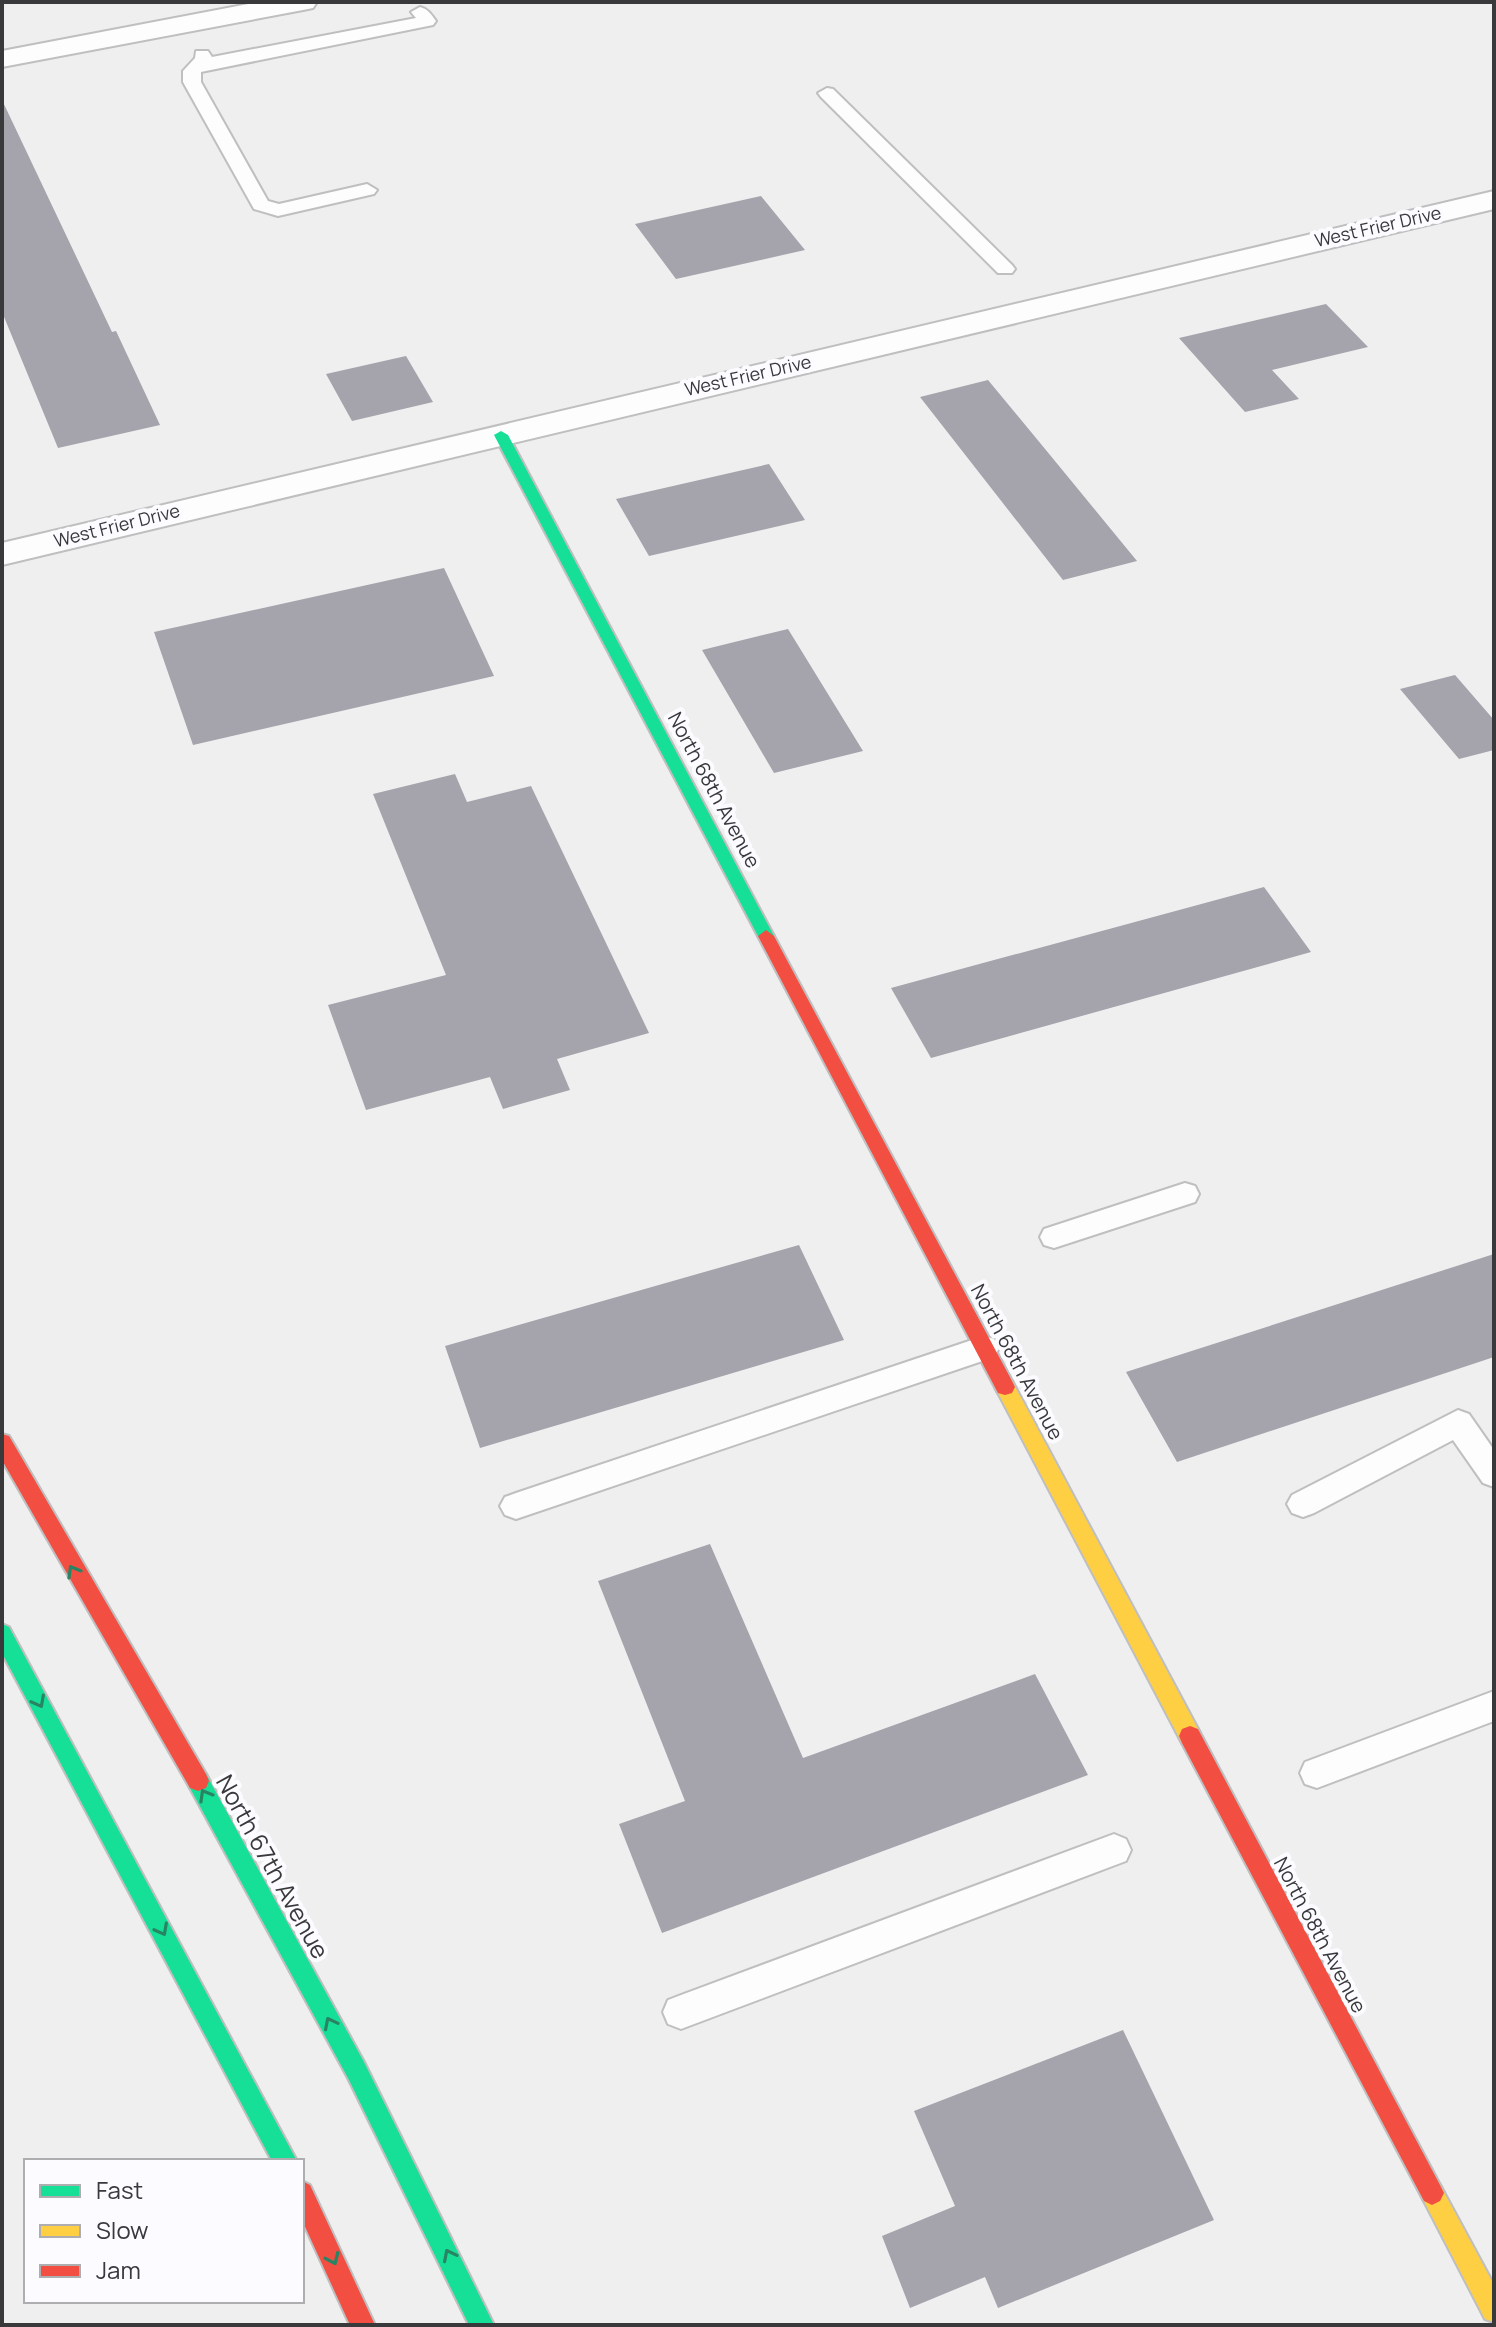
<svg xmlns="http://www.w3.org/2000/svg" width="1496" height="2327" font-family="Manrope,sans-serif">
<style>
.building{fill:#a5a3ab}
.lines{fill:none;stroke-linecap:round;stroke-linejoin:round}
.lane-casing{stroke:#bfbfc0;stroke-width:4}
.street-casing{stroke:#bfbfc0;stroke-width:4}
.fast-casing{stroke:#bfbfc0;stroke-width:4}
.slow-casing{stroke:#bfbfc0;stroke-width:4}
.jam-casing{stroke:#bfbfc0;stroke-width:4}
.lane{fill:#fdfdfd;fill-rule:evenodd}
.street{fill:#fdfdfd;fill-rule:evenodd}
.fast{fill:#16e098;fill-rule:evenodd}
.slow{fill:#ffcf43;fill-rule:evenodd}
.jam{fill:#f24e42;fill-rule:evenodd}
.oneway{stroke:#298464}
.labels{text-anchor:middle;stroke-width:8;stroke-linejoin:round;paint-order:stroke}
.far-street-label{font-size:18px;fill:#39383a;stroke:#fcfbff}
.street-label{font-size:20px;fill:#39383a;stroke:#fcfbff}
.near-street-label{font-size:24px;fill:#39383a;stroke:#fcfbff}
</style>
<rect width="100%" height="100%" fill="#efeff0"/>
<path class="building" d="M2,100l110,232 4,-1 44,94 -102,23 -56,-136z
M761,196l44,54 -129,29 -41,-55z
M1326,304l42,43 -96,23 27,29 -54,13 -66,-74z
M406,356l27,46 -81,19 -26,-47z
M988,380l62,75 87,106 -74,19 -143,-183z
M769,464l36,56 -156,36 -33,-57z
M444,568l50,108 -301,69 -39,-113z
M788,629l75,122 -89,22 -72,-123z
M1455,675l39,45v30l-35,9 -59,-70z
M455,774l12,28 64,-16 118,247 -92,26 13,31 -67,19 -13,-32 -124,33 -38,-105 118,-30 -73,-181z
M1264,887l47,65 -380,106 -40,-70z
M799,1245l45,95 -364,108 -35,-102z
M1494,1254v103l-317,105 -51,-90z
M710,1544l93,214 232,-84 53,101 -426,158 -43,-109 66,-23 -87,-220z
M1123,2030l91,190 -216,88 -13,-31 -75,31 -28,-72 73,-30 -41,-95z"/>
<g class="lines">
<defs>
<path id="lane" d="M420,7c8,2 11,7 16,14l-3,4 -232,47v10l67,119 11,3 88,-20 10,6 -3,4 -96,22 -24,-7 -71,-127v-11l12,-13 1,-7h12l4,6 204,-39 -5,-6z
M827,88l6,1 179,176 3,4 -3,4h-14l-177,-176 -3,-4z
M1185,1183l10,3 4,8 -4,8 -141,46 -10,-3 -4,-8 4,-8z
M984,1336l10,3 5,9 -5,9 -478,162 -11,-4 -5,-9 5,-9 11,-4z
M1458,1410l11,4 25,36v37l-11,-4 -30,-43 -139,73 -11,4 -11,-4 -5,-9 5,-9z
M1494,1691v30l-177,67 -12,-4 -5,-11 5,-11z
M1114,1834l12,5 5,11 -5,11 -445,168 -13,-5 -5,-12 5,-12 13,-5z"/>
<path id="street" d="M259,2h58l-4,6 -10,2 -301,57v-16z
M1494,191v18l-1492,356v-22z"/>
<path id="fast" d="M501,431l7,4 266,501 -2,4 -6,2 -8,-6 -264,-501z
M2,1624l7,3 288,534h-25l-270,-508z
M198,1771l8,3 158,288 130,263h-25l-121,-247 -158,-290 -3,-7 3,-7z"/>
<path id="slow" d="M1005,1379l7,2 186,348 3,7 -3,7 -8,3 -8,-3 -187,-356 3,-6z
M1432,2181l8,4 54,100v37l-9,-3 -61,-118 -4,-8 4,-8z"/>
<path id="jam" d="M766,930l8,6 238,445 3,6 -3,6 -7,2 -7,-2 -240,-457z
M2,1434l7,2 197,338 3,7 -3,7 -8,3 -8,-3 -188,-328z
M1190,1726l8,3 242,456 4,8 -4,8 -8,4 -8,-4 -242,-458 -3,-7 3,-7z
M302,2181l8,4 65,140h-25l-48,-105z"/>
</defs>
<use href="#lane" class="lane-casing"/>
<use href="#street" class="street-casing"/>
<use href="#fast" class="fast-casing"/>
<use href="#slow" class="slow-casing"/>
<use href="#jam" class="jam-casing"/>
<use href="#lane" class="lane"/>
<use href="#street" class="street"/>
<use href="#fast" class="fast"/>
<use href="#slow" class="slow"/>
<use href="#jam" class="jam"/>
</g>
<defs><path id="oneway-chevron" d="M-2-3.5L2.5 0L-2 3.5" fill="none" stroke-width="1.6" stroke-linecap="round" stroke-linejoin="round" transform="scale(2)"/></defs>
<g class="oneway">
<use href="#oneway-chevron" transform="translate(73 1571) rotate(-120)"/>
<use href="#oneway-chevron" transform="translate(39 1702) rotate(62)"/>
<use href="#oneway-chevron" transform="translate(205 1795) rotate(-120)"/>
<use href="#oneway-chevron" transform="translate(162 1930) rotate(62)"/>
<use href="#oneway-chevron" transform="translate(330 2023) rotate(-117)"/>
<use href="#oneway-chevron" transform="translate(449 2255) rotate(-117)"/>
<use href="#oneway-chevron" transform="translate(333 2259) rotate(66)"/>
</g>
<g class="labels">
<g class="far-street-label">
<text transform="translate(1378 227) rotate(-13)" y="6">West Frier Drive</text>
<text transform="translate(748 376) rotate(-13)" y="6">West Frier Drive</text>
<text transform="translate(117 526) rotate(-14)" y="6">West Frier Drive</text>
</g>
<g class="street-label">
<text transform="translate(714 790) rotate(62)" y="7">North 68th Avenue</text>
<text transform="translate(1017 1362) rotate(62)" y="7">North 68th Avenue</text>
<text transform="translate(1320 1935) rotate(62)" y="7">North 68th Avenue</text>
</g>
<g class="near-street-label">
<text transform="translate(272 1867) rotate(61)" y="8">North 67th Avenue</text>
</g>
</g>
<rect width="1496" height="2327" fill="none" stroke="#39383a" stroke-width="8"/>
<rect x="24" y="2159" width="280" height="144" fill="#fcfbff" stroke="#aeadb0" stroke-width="2"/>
<rect x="40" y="2185" width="40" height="12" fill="#16e098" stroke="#aeadb0" stroke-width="2"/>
<text x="96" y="2199" font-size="24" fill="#39383a">Fast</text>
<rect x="40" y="2225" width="40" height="12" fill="#ffcf43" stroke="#aeadb0" stroke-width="2"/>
<text x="96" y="2239" font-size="24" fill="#39383a">Slow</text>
<rect x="40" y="2265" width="40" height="12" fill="#f24e42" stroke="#aeadb0" stroke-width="2"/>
<text x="96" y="2279" font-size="24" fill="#39383a">Jam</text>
</svg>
